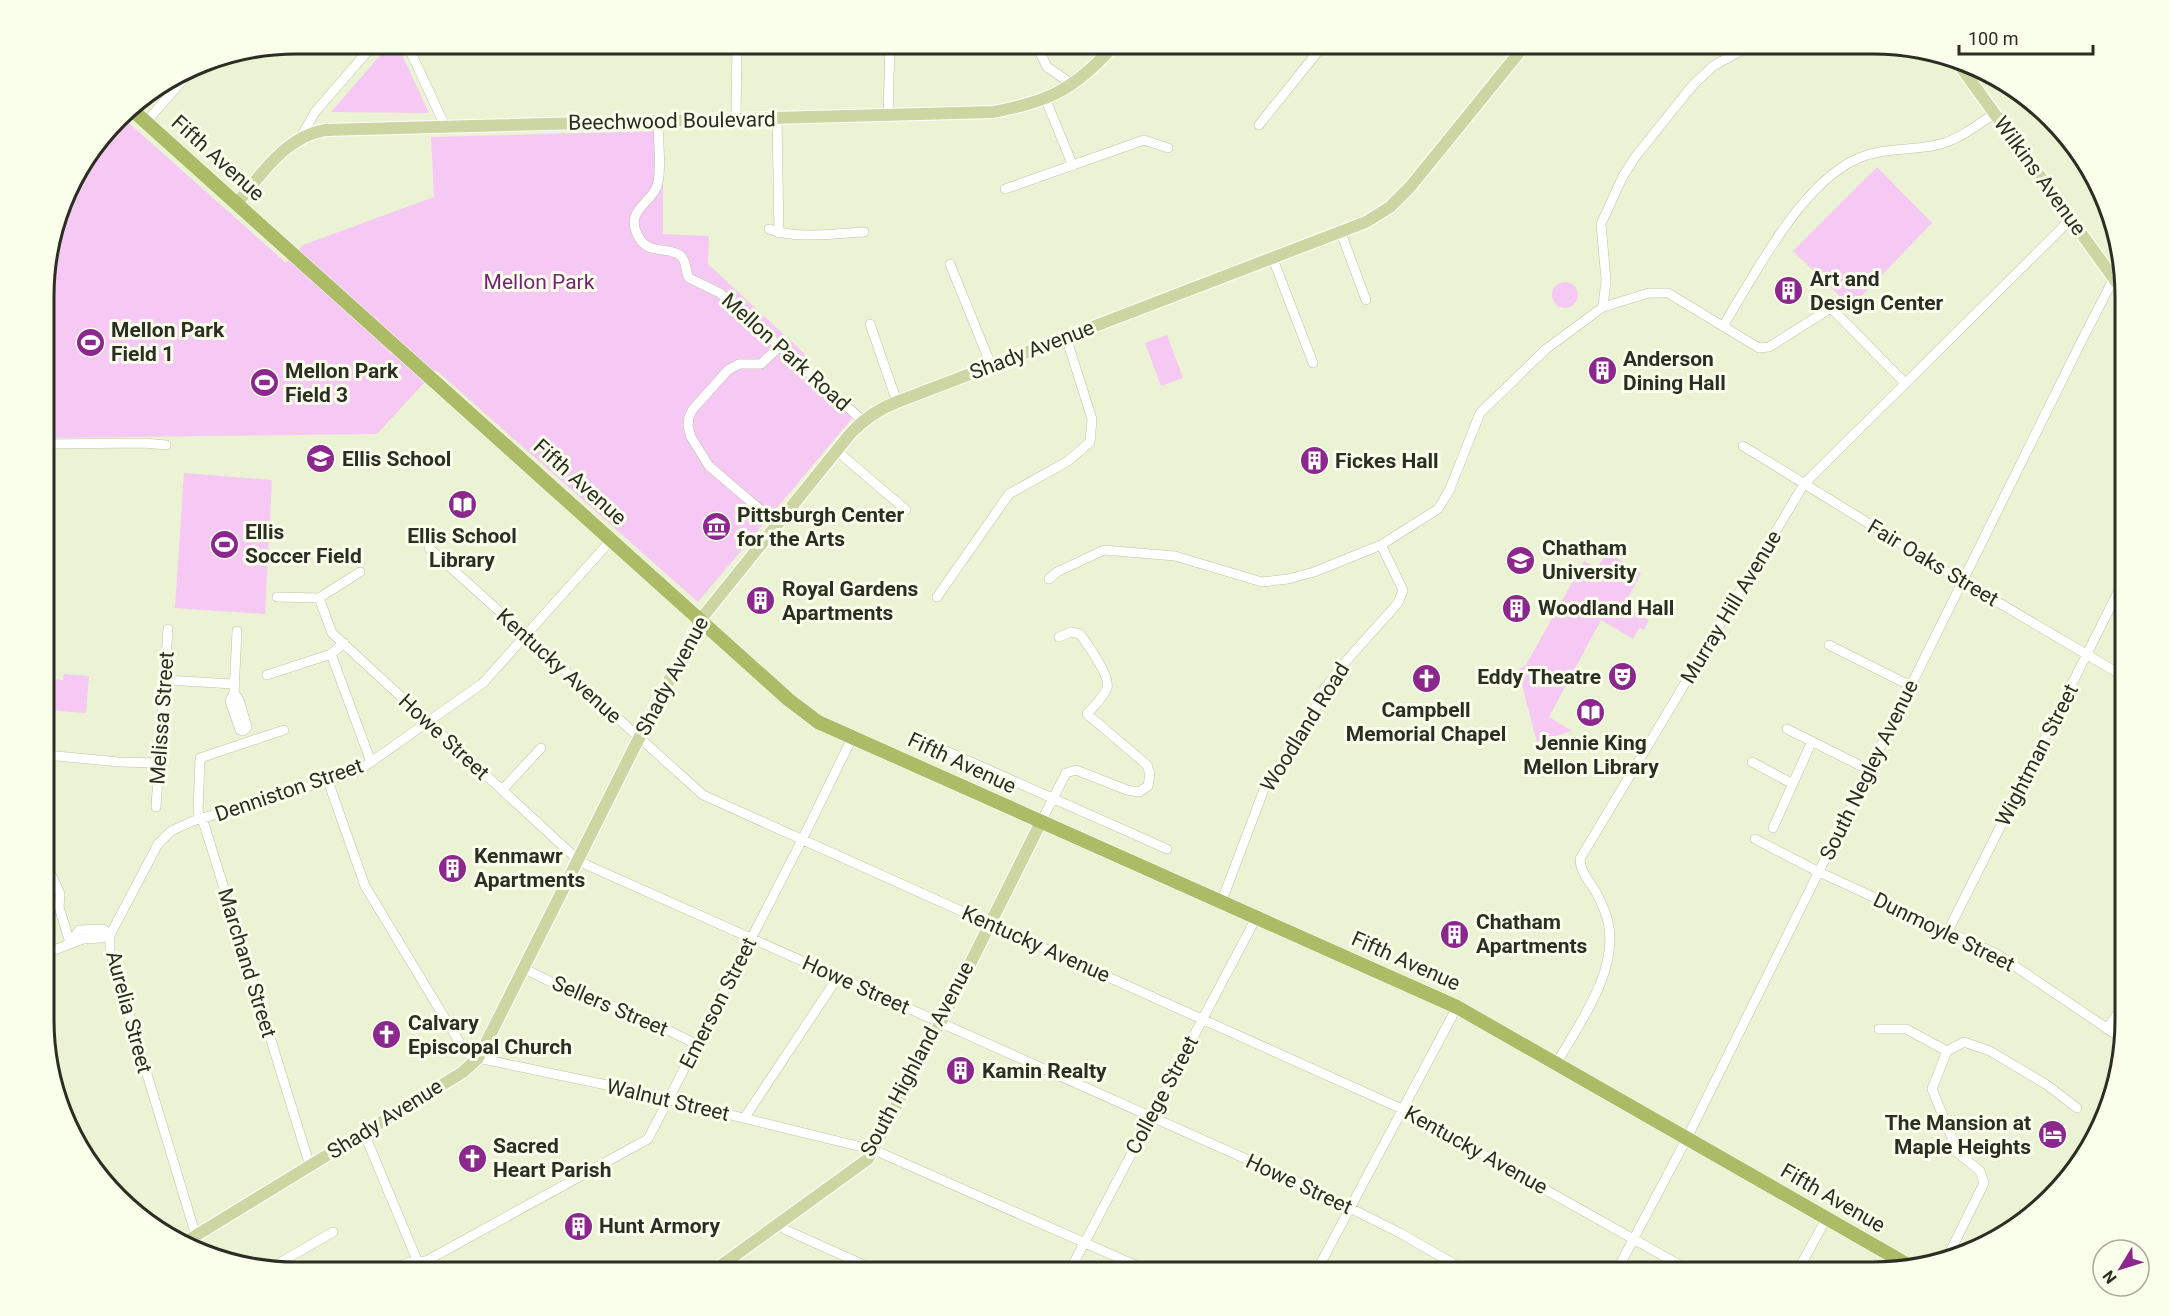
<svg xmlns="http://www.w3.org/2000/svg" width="2169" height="1316" font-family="Roboto,sans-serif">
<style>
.green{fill:#f6c8f4}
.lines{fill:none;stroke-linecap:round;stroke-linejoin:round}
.minor-casing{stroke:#bdc4a6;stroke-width:10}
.major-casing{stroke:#fff;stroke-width:14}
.highway-casing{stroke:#fff;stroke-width:15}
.minor{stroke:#fff;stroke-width:9}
.major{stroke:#cdd6a3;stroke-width:12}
.highway{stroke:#abbb66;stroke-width:14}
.labels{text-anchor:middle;stroke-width:6;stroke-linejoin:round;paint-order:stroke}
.street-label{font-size:21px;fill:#2b2e22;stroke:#faffec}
.poi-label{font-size:21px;font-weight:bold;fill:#2b2e22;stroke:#faffec;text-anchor:start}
.park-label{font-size:21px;fill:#762377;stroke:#faffec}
.rim{fill:none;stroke:#2b2e22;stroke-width:3}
</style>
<rect width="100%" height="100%" fill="#ecf3d4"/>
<path class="green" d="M390,44h7l32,69 -98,-1z
M121,116l165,147 17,-18 131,-48 -3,-60 232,-6v103l46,2 -1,28 98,91 -3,6 56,49 -161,192 -262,-232 -59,64 -331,4v-175l24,-79z
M1877,167l55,56 -81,84 -58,-56z
M1552 295a13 13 0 1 1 26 0a13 13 0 1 1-26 0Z
M1167,335l16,43 -22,8 -16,-43z
M184,473l88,7 -7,134 -90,-6z
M1607,552l34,21 -17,33 25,14 -5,10 -5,-2 -6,11 -32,-19 -52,97 23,14 -35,11 -19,-72 8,-5 58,-104 13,7z
M47,673l7,1v5l9,1 1,-6 25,2 -3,37 -40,-3z"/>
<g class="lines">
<defs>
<path id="minor" d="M407,44l38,82
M1036,44l11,23 25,17
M1971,82l11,-12
M1045,98l28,68
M888,116l2,-72
M777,118l2,115
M736,119l1,-75
M658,121c0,16 4,51 -1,65 -6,18 -35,25 -17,53 10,16 29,7 41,17 6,6 4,15 8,22l31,15 143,128
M146,122l51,-58
M1259,125l65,-81
M301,137l14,-25 59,-68
M1005,189l139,-49 24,8
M769,229c29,11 65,4 95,3
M1341,233l25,67
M1273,259l40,104
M950,264l41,101
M1603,307l3,-27 -5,-56 22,-48 13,-20 56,-70 21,-20 40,-22
M870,324l27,78
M1723,326c33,-53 82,-152 144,-171 24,-8 53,-4 77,-12 18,-6 35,-19 51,-30
M46,444l98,-1 22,2
M1743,446l219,135 163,96
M837,451l69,59
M777,524l-68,-58 -18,-29 -3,-11 1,-9 4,-8 35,-39 11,-6h22l19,-18
M429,548l274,247 699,314 290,163
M1049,579l8,-7 47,-22 71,6 87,26 26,-3 26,-7 67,-27
M277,597l42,1 41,-26
M937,597l72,-103 59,-33 22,-19 2,-23 -26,-82
M319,598l13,35 246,227 9,5 715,319 98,49 68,39
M1829,645l82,41
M331,654l40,108
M267,675l64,-21 13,-11
M166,680l67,4
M234,693l5,7 8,27 -4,4 -3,-1 -10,-29 4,-8 3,-62
M1787,729l82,41
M284,730l-84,28 -2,54 7,15 105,339
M917,738l250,111
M46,755l73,7 39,1
M1752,762l41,22
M328,781l37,105 101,167 12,5 138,29 258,63 277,122
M502,790l39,-42
M156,807l12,-178
M1041,822l25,-49 10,-3 51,20 12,2 9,-6 2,-12 -3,-9 -60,-51c6,-7 17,-17 20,-26 4,-12 -20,-44 -27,-54l-9,-2 -12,5
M1773,828l39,-87
M1755,839l64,33 178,82 127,86
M46,863l14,31 -1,13 11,36
M1221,903l45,-119 38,-53 21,-43 22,-28 51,-57 5,-13 -22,-45 57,-36 11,-18 31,-78 66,-64 57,-42 46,-14h19l91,55 10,-1 62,-39 74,75
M1948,931l177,-353
M70,943l9,-13 24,-1 7,6
M46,953l37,-14 18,-1 9,-3
M525,969l34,17 82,31 55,27
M1879,1029h27l41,22
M2107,1029l18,-26
M1556,1064c23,-40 63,-93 52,-142 -2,-8 -6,-18 -10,-26 -6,-13 -18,-22 -18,-37l224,-375 267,-265
M745,1117l93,-140
M364,1133l58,139
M779,1224l7,6 94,42
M196,1236l-86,-284v-17l48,-91 13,-13 22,-10 163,-49 15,-10 112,-79 129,-144
M1949,1254l35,-71 -4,-12 -22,-18 -26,-64 15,-38 17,-9 26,9 57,34 30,23
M269,1269l64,-37
M391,1272l18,-10 17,-1 222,-122 154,-299 51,-104
M1069,1272l187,-354
M1316,1272l141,-265
M1616,1272l71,-134 395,-798 32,-62 9,-9
M1797,1272l29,-53"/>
<path id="major" d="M1955,59l170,235
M237,203c25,-29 48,-66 88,-73l669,-18c17,-4 35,-7 51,-14 27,-10 51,-32 70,-54
M182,1244l281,-172 15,-14 6,-11 151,-301 66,-127 149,-185c14,-15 28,-25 47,-32l469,-180 24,-15 20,-20 116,-143
M712,1272l156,-113 76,-143 97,-194"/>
<path id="highway" d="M129,107l660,593 29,22 639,285 453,259"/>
</defs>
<use href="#minor" class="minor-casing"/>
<use href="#major" class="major-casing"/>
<use href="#highway" class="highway-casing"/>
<use href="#minor" class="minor"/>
<use href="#major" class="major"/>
<use href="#highway" class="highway"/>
</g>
<defs>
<symbol id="building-disc" viewBox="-11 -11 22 22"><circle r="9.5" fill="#8c278d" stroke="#faffec"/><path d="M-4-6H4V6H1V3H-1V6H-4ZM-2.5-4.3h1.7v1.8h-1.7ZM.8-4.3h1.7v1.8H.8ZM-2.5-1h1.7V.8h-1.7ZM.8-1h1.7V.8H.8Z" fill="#fff"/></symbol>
<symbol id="stadium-disc" viewBox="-11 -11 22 22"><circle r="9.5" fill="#8c278d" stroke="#faffec"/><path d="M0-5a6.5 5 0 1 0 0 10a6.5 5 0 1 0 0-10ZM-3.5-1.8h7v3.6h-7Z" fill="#fff"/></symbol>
<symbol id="school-disc" viewBox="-11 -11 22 22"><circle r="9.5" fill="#8c278d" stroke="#faffec"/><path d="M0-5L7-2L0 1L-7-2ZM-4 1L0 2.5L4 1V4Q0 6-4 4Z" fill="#fff"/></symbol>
<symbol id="library-disc" viewBox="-11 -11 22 22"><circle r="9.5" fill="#8c278d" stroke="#faffec"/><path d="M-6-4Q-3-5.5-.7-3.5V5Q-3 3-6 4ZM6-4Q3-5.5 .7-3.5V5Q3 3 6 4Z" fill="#fff"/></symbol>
<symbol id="museum-disc" viewBox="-11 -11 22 22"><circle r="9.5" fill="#8c278d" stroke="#faffec"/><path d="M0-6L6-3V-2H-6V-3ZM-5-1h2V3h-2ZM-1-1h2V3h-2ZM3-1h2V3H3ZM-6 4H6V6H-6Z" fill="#fff"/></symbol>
<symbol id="university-disc" viewBox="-11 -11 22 22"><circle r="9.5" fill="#8c278d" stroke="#faffec"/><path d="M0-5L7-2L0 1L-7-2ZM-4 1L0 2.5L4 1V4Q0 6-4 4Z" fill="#fff"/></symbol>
<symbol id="theatre-disc" viewBox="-11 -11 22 22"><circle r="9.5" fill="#8c278d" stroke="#faffec"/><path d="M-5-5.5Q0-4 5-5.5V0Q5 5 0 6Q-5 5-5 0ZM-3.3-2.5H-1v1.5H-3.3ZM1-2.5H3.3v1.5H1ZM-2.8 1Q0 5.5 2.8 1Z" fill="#fff"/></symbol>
<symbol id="church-disc" viewBox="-11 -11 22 22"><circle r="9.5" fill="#8c278d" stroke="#faffec"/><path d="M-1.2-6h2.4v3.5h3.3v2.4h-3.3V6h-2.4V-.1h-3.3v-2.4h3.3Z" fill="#fff"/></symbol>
<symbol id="hotel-disc" viewBox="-11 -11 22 22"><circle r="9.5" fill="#8c278d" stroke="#faffec"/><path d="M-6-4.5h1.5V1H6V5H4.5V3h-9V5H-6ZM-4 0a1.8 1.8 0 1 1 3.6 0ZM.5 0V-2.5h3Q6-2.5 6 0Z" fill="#fff"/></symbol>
</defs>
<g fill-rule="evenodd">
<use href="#building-disc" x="1772" y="274" width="33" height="33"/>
<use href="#stadium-disc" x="74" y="326" width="33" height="33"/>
<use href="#building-disc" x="1586" y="354" width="33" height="33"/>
<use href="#stadium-disc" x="248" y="366" width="33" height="33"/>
<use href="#school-disc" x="304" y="442" width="33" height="33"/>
<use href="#building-disc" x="1298" y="444" width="33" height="33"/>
<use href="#library-disc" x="446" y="488" width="33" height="33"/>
<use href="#museum-disc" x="700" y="510" width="33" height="33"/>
<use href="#stadium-disc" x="208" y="528" width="33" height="33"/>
<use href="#university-disc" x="1504" y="544" width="33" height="33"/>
<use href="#building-disc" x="744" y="584" width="33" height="33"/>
<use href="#building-disc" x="1500" y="592" width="33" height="33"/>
<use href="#theatre-disc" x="1606" y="660" width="33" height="33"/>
<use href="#church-disc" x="1410" y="662" width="33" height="33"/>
<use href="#library-disc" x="1574" y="696" width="33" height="33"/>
<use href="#building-disc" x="436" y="852" width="33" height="33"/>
<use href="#building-disc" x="1438" y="918" width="33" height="33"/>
<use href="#church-disc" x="370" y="1018" width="33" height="33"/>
<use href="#building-disc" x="944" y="1054" width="33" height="33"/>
<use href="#hotel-disc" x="2036" y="1118" width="33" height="33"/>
<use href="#church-disc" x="456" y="1142" width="33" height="33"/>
<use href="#building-disc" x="562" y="1210" width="33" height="33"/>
</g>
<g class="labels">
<g class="street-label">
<text transform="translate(672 121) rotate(-1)" y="7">Beechwood Boulevard</text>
<text transform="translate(218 158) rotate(42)" y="7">Fifth Avenue</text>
<text transform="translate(2040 176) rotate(54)" y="7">Wilkins Avenue</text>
<text transform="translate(1032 350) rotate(-21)" y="7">Shady Avenue</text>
<text transform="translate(786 352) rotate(42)" y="7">Mellon Park Road</text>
<text transform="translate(580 482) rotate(42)" y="7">Fifth Avenue</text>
<text transform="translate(1933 563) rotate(31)" y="7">Fair Oaks Street</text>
<text transform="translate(1731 607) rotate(-59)" y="7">Murray Hill Avenue</text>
<text transform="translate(559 666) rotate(42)" y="7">Kentucky Avenue</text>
<text transform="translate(672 676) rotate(-62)" y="7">Shady Avenue</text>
<text transform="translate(162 718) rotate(-86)" y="7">Melissa Street</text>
<text transform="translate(1305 727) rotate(-58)" y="7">Woodland Road</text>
<text transform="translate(444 737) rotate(43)" y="7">Howe Street</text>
<text transform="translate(2037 755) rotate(-63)" y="7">Wightman Street</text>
<text transform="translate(962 763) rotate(25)" y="7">Fifth Avenue</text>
<text transform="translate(1869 770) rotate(-64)" y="7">South Negley Avenue</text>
<text transform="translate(289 790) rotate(-19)" y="7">Denniston Street</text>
<text transform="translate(1944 932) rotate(26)" y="7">Dunmoyle Street</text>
<text transform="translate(1036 944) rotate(24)" y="7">Kentucky Avenue</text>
<text transform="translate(1406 961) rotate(24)" y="7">Fifth Avenue</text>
<text transform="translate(247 963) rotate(73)" y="7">Marchand Street</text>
<text transform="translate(856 985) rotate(24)" y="7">Howe Street</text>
<text transform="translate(718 1003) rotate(-63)" y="7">Emerson Street</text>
<text transform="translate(610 1006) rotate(23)" y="7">Sellers Street</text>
<text transform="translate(129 1012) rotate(75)" y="7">Aurelia Street</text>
<text transform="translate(917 1059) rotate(-62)" y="7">South Highland Avenue</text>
<text transform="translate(1162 1095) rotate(-62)" y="7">College Street</text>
<text transform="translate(668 1100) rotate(13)" y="7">Walnut Street</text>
<text transform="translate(385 1119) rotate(-32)" y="7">Shady Avenue</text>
<text transform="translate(1476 1150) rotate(29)" y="7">Kentucky Avenue</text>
<text transform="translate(1299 1184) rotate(25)" y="7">Howe Street</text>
<text transform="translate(1833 1198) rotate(30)" y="7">Fifth Avenue</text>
</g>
<g class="poi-label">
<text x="1810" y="286">Art and<tspan x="1810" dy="24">Design Center</tspan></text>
<text x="111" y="337">Mellon Park<tspan x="111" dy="24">Field 1</tspan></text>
<text x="1623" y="366">Anderson<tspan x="1623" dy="24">Dining Hall</tspan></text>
<text x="285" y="378">Mellon Park<tspan x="285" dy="24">Field 3</tspan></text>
<text x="342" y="466">Ellis School</text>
<text x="1335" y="468">Fickes Hall</text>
<text x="737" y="522">Pittsburgh Center<tspan x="737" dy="24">for the Arts</tspan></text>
<text x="245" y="539">Ellis<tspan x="245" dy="24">Soccer Field</tspan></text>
<text x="462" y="543" text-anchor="middle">Ellis School<tspan x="462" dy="24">Library</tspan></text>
<text x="1542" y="555">Chatham<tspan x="1542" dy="24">University</tspan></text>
<text x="782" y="596">Royal Gardens<tspan x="782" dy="24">Apartments</tspan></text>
<text x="1538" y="615">Woodland Hall</text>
<text x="1601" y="684" text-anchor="end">Eddy Theatre</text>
<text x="1426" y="717" text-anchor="middle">Campbell<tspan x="1426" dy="24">Memorial Chapel</tspan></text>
<text x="1591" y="750" text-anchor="middle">Jennie King<tspan x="1591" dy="24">Mellon Library</tspan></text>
<text x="474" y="863">Kenmawr<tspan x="474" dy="24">Apartments</tspan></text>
<text x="1476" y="929">Chatham<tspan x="1476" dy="24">Apartments</tspan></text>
<text x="408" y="1030">Calvary<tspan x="408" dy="24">Episcopal Church</tspan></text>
<text x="982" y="1078">Kamin Realty</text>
<text x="2031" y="1130" text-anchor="end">The Mansion at<tspan x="2031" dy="24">Maple Heights</tspan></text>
<text x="493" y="1153">Sacred<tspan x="493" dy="24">Heart Parish</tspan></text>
<text x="599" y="1233">Hunt Armory</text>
</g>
<g class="park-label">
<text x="539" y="289">Mellon Park</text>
</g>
</g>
<path d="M0 0H2169V1316H0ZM296 54H1873A242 242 0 0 1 2115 296V1020A242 242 0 0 1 1873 1262H296A242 242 0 0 1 54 1020V296A242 242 0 0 1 296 54Z" fill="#faffec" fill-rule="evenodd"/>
<path class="rim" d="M296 54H1873A242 242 0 0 1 2115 296V1020A242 242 0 0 1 1873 1262H296A242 242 0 0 1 54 1020V296A242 242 0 0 1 296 54Z"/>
<g transform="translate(2121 1268) rotate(232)"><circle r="28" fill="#faffec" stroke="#a7ab9b" stroke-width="1.5"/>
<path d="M0-4.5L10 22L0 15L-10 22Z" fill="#8c278d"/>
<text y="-9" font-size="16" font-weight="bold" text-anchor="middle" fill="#2b2e22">N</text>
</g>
<path d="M1959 45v9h134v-9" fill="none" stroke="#2b2e22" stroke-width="3"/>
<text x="1968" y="45" font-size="18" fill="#2b2e22" stroke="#faffec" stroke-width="4.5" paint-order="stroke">100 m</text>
</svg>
